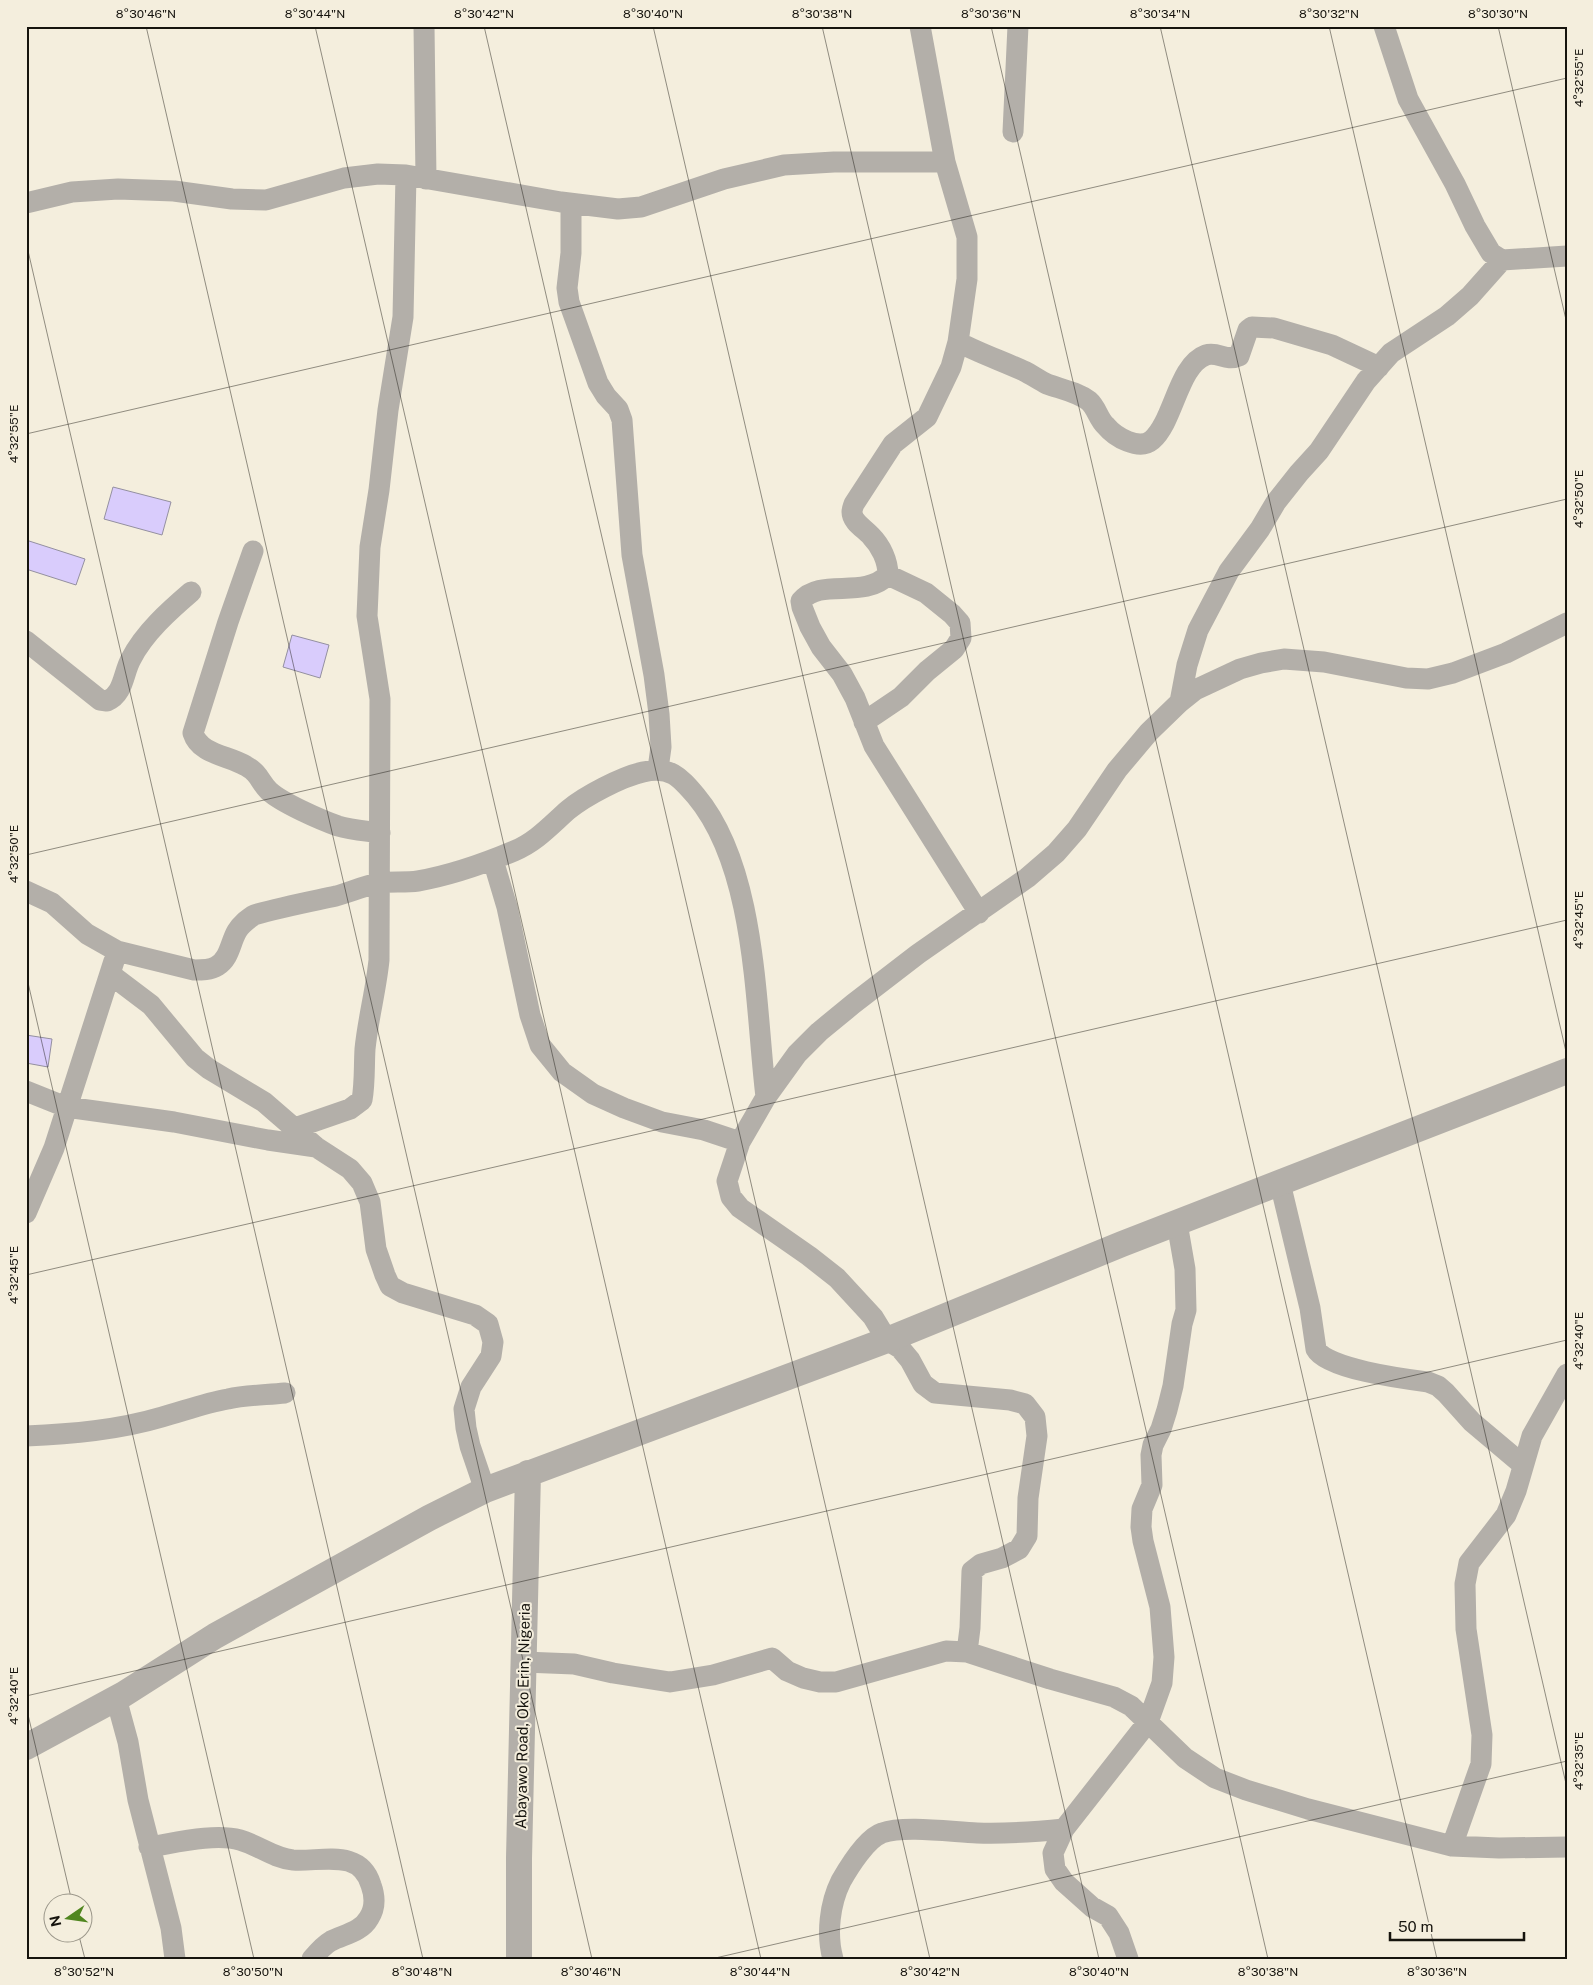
<svg xmlns="http://www.w3.org/2000/svg" width="1593" height="1985" font-family="'Public Sans',sans-serif">
<style>
.building{fill:#d9ccfc;stroke:#9490a0}
.lines{fill:none;stroke-linecap:round;stroke-linejoin:round}
.minor{stroke:#b3afa9;stroke-width:21}
.tertiary{stroke:#b3afa9;stroke-width:26}
.ticks{fill:none;stroke:#16140e;stroke-width:1;stroke-opacity:0.45}
.labels{text-anchor:middle;stroke-width:4;stroke-linejoin:round;paint-order:stroke}
.street-label{font-size:15px;fill:#16140e;stroke:#f4eedd}
.neatline{fill:none;stroke:#16140e;stroke-width:2}
.ticks-label{font-size:12px;text-anchor:middle;fill:#16140e}
</style>
<rect width="100%" height="100%" fill="#f4eedd"/>
<path class="building" d="M113,487l58,15 -9,33 -58,-16z
M26,540l59,19 -9,26 -50,-16z
M292,635l37,10 -9,33 -37,-11z
M26,1035l26,4 -4,28 -22,-4z"/>
<g class="lines">
<path class="minor" d="M424,26l2,153
M920,26l25,136 22,75v42l-9,63 -7,25 -24,50 -34,27 -39,60c-1,3 -2,5 -2,8 0,10 13,17 19,24 10,10 17,25 17,39 -25,25 -67,2 -87,26l1,6 8,20 11,20 21,27 13,24 19,48 105,167
M1384,26l24,73 47,85 20,42 16,27 11,7 65,-4
M1013,132l5,-106
M26,203l46,-11 46,-3 56,2 58,8 34,1 78,-22 34,-4 28,1 155,27 57,7 23,-2 83,-28 60,-14 50,-3h111
M571,204v49l-4,35 2,14 29,81 8,13 12,13 4,11 10,135 22,120 5,39 2,33 -3,22
M958,342c21,11 44,19 66,29 8,4 15,9 23,13 14,5 30,8 42,17 8,7 9,18 17,25 9,11 33,25 46,14 22,-19 26,-75 54,-85 12,-4 20,7 33,1l9,-26 4,-3 22,1 58,17 47,22
M253,551l-25,71 -35,111c7,22 35,22 53,33 14,8 13,15 23,25 13,12 52,29 69,35 13,4 29,5 42,7
M26,641l74,59 7,1c17,-7 16,-28 24,-42 13,-26 39,-49 60,-67
M1180,702l7,-37 11,-35 31,-59 31,-42 16,-27 23,-29 20,-22 47,-70 25,-28 56,-37 23,-20 32,-36
M864,722l37,-25 26,-26 27,-22 7,-11 -1,-15 -8,-9 -26,-21 -38,-18
M493,860l14,47 23,108 10,30 22,27 31,22 31,14 38,14 42,8 36,12
M26,891l26,12 35,31 30,17 77,19c7,0 17,0 23,-4 13,-8 13,-23 20,-35 4,-7 10,-11 17,-16 27,-8 54,-13 82,-19 14,-4 28,-10 42,-13 13,-2 27,0 40,-2 34,-6 65,-17 96,-30 22,-9 37,-26 54,-41 17,-14 53,-33 75,-38 27,-6 36,4 53,24 61,73 59,210 70,301
M110,974l41,31 44,53 14,11 55,33 52,45 34,22 12,14 8,19 6,47 9,26 5,11 13,7 72,22 13,9 5,18 -2,14 -20,31 -7,22 2,19 4,18 15,44
M26,1091l40,16 108,15 94,18 48,7
M295,1128l55,-19 12,-9c3,-17 2,-34 3,-51 3,-30 11,-59 14,-89l1,-261 -13,-83 3,-69 9,-57 9,-80 15,-93 3,-142
M1280,1183l30,125 6,41c10,20 89,30 112,33l10,4 8,7 26,29 51,43
M26,1213l28,-65 60,-187
M26,1436c46,-2 92,-6 136,-19 22,-6 43,-14 66,-18 18,-4 38,-4 57,-6
M967,1652l3,-24 2,-57 9,-7 21,-6 17,-9 8,-13 1,-38 9,-62 -2,-19 -10,-13 -15,-4 -75,-7 -12,-9 -13,-24 -10,-12 -13,-8 -14,-23 -36,-39 -28,-22 -69,-48 -9,-11 -4,-16 13,-39 26,-45 31,-43 22,-22 34,-28 65,-50 109,-76 29,-25 21,-24 40,-59 32,-38 31,-30 15,-12 45,-21 21,-6 23,-4 40,3 82,16 22,1 25,-6 53,-20 61,-30
M524,1662l50,2 39,9 57,9 43,-7 59,-17 15,13 16,7 17,4h16l110,-31 21,1 83,27 64,18 17,9 54,52 30,20 31,12 62,19 144,37 47,2 68,-1
M116,1698l12,44 10,58 33,128 4,31
M1452,1846l29,-82 1,-29 -16,-106 -1,-45 4,-21 37,-48 10,-24 16,-55 35,-62
M149,1847c26,-4 65,-14 91,-7 18,5 33,18 53,20 29,2 67,-12 78,25 4,11 5,22 -2,33 -8,14 -24,16 -38,23 -7,4 -14,12 -19,18
M833,1959c-7,-25 -3,-56 8,-78 8,-14 26,-43 41,-48 22,-8 70,-1 95,0 29,1 57,-1 87,-4
M1128,1959l-9,-26 -11,-17 -16,-9 -28,-25 -9,-13 -2,-16 11,-24 84,-107 14,-39 2,-26 -4,-50 -17,-66 -2,-14 1,-18 10,-24 -1,-30 2,-10 8,-16 6,-19 6,-24 9,-62 4,-14 -1,-41 -8,-46"/>
<path class="tertiary" d="M26,1747l98,-53 91,-58 214,-118 56,-28 402,-150 235,-96 445,-173
M519,1959v-101l9,-385"/>
</g>
<path class="ticks" d="M146,26l446,1933M315,26l446,1933M484,26l446,1933M653,26l446,1933M822,26l446,1933M991,26l446,1933M1160,26l407,1762M1329,26l238,1030M1498,26l69,298M26,242l397,1717M26,434l1541,-356M26,855l1541,-356M26,974l228,985M26,1275l1541,-355M26,1696l1541,-356M26,1706l46,196M78,1932l7,27M711,1959l856,-198"/>
<g class="labels">
<g class="street-label">
<text transform="translate(523 1716) rotate(-89)" y="5">Abayawo Road, Oko Erin, Nigeria</text>
</g>
</g>
<rect width="1593" height="1985" fill="none" stroke="#f4eedd" stroke-width="55"/>
<g transform="translate(68 1918) rotate(257)"><circle r="24" fill="#f4eedd" stroke="#9b978a"/>
<path d="M0-4L9 19L0 12L-9 19Z" fill="#50861f"/>
<text y="-8" font-size="14" font-weight="bold" text-anchor="middle" fill="#16140e">N</text>
</g>
<path d="M1390 1932v8h134v-8" fill="none" stroke="#16140e" stroke-width="2.5"/>
<text x="1398" y="1932" font-size="15" fill="#16140e" stroke="#f4eedd" stroke-width="4" paint-order="stroke">50 m</text>
<rect x="28" y="28" width="1538" height="1930" class="neatline"/>
<g class="ticks-label">
<text x="146" y="18">8°30'46"N</text>
<text x="315" y="18">8°30'44"N</text>
<text x="484" y="18">8°30'42"N</text>
<text x="653" y="18">8°30'40"N</text>
<text x="822" y="18">8°30'38"N</text>
<text x="991" y="18">8°30'36"N</text>
<text x="1160" y="18">8°30'34"N</text>
<text x="1329" y="18">8°30'32"N</text>
<text x="1498" y="18">8°30'30"N</text>
<text transform="translate(1579 78) rotate(-90)" y="4">4°32'55"E</text>
<text transform="translate(14 434) rotate(-90)" y="4">4°32'55"E</text>
<text transform="translate(1579 499) rotate(-90)" y="4">4°32'50"E</text>
<text transform="translate(14 854) rotate(-90)" y="4">4°32'50"E</text>
<text transform="translate(1579 920) rotate(-90)" y="4">4°32'45"E</text>
<text transform="translate(14 1275) rotate(-90)" y="4">4°32'45"E</text>
<text transform="translate(1579 1341) rotate(-90)" y="4">4°32'40"E</text>
<text transform="translate(14 1696) rotate(-90)" y="4">4°32'40"E</text>
<text transform="translate(1579 1761) rotate(-90)" y="4">4°32'35"E</text>
<text x="84" y="1976">8°30'52"N</text>
<text x="253" y="1976">8°30'50"N</text>
<text x="422" y="1976">8°30'48"N</text>
<text x="591" y="1976">8°30'46"N</text>
<text x="760" y="1976">8°30'44"N</text>
<text x="930" y="1976">8°30'42"N</text>
<text x="1099" y="1976">8°30'40"N</text>
<text x="1268" y="1976">8°30'38"N</text>
<text x="1437" y="1976">8°30'36"N</text>
</g>
</svg>
